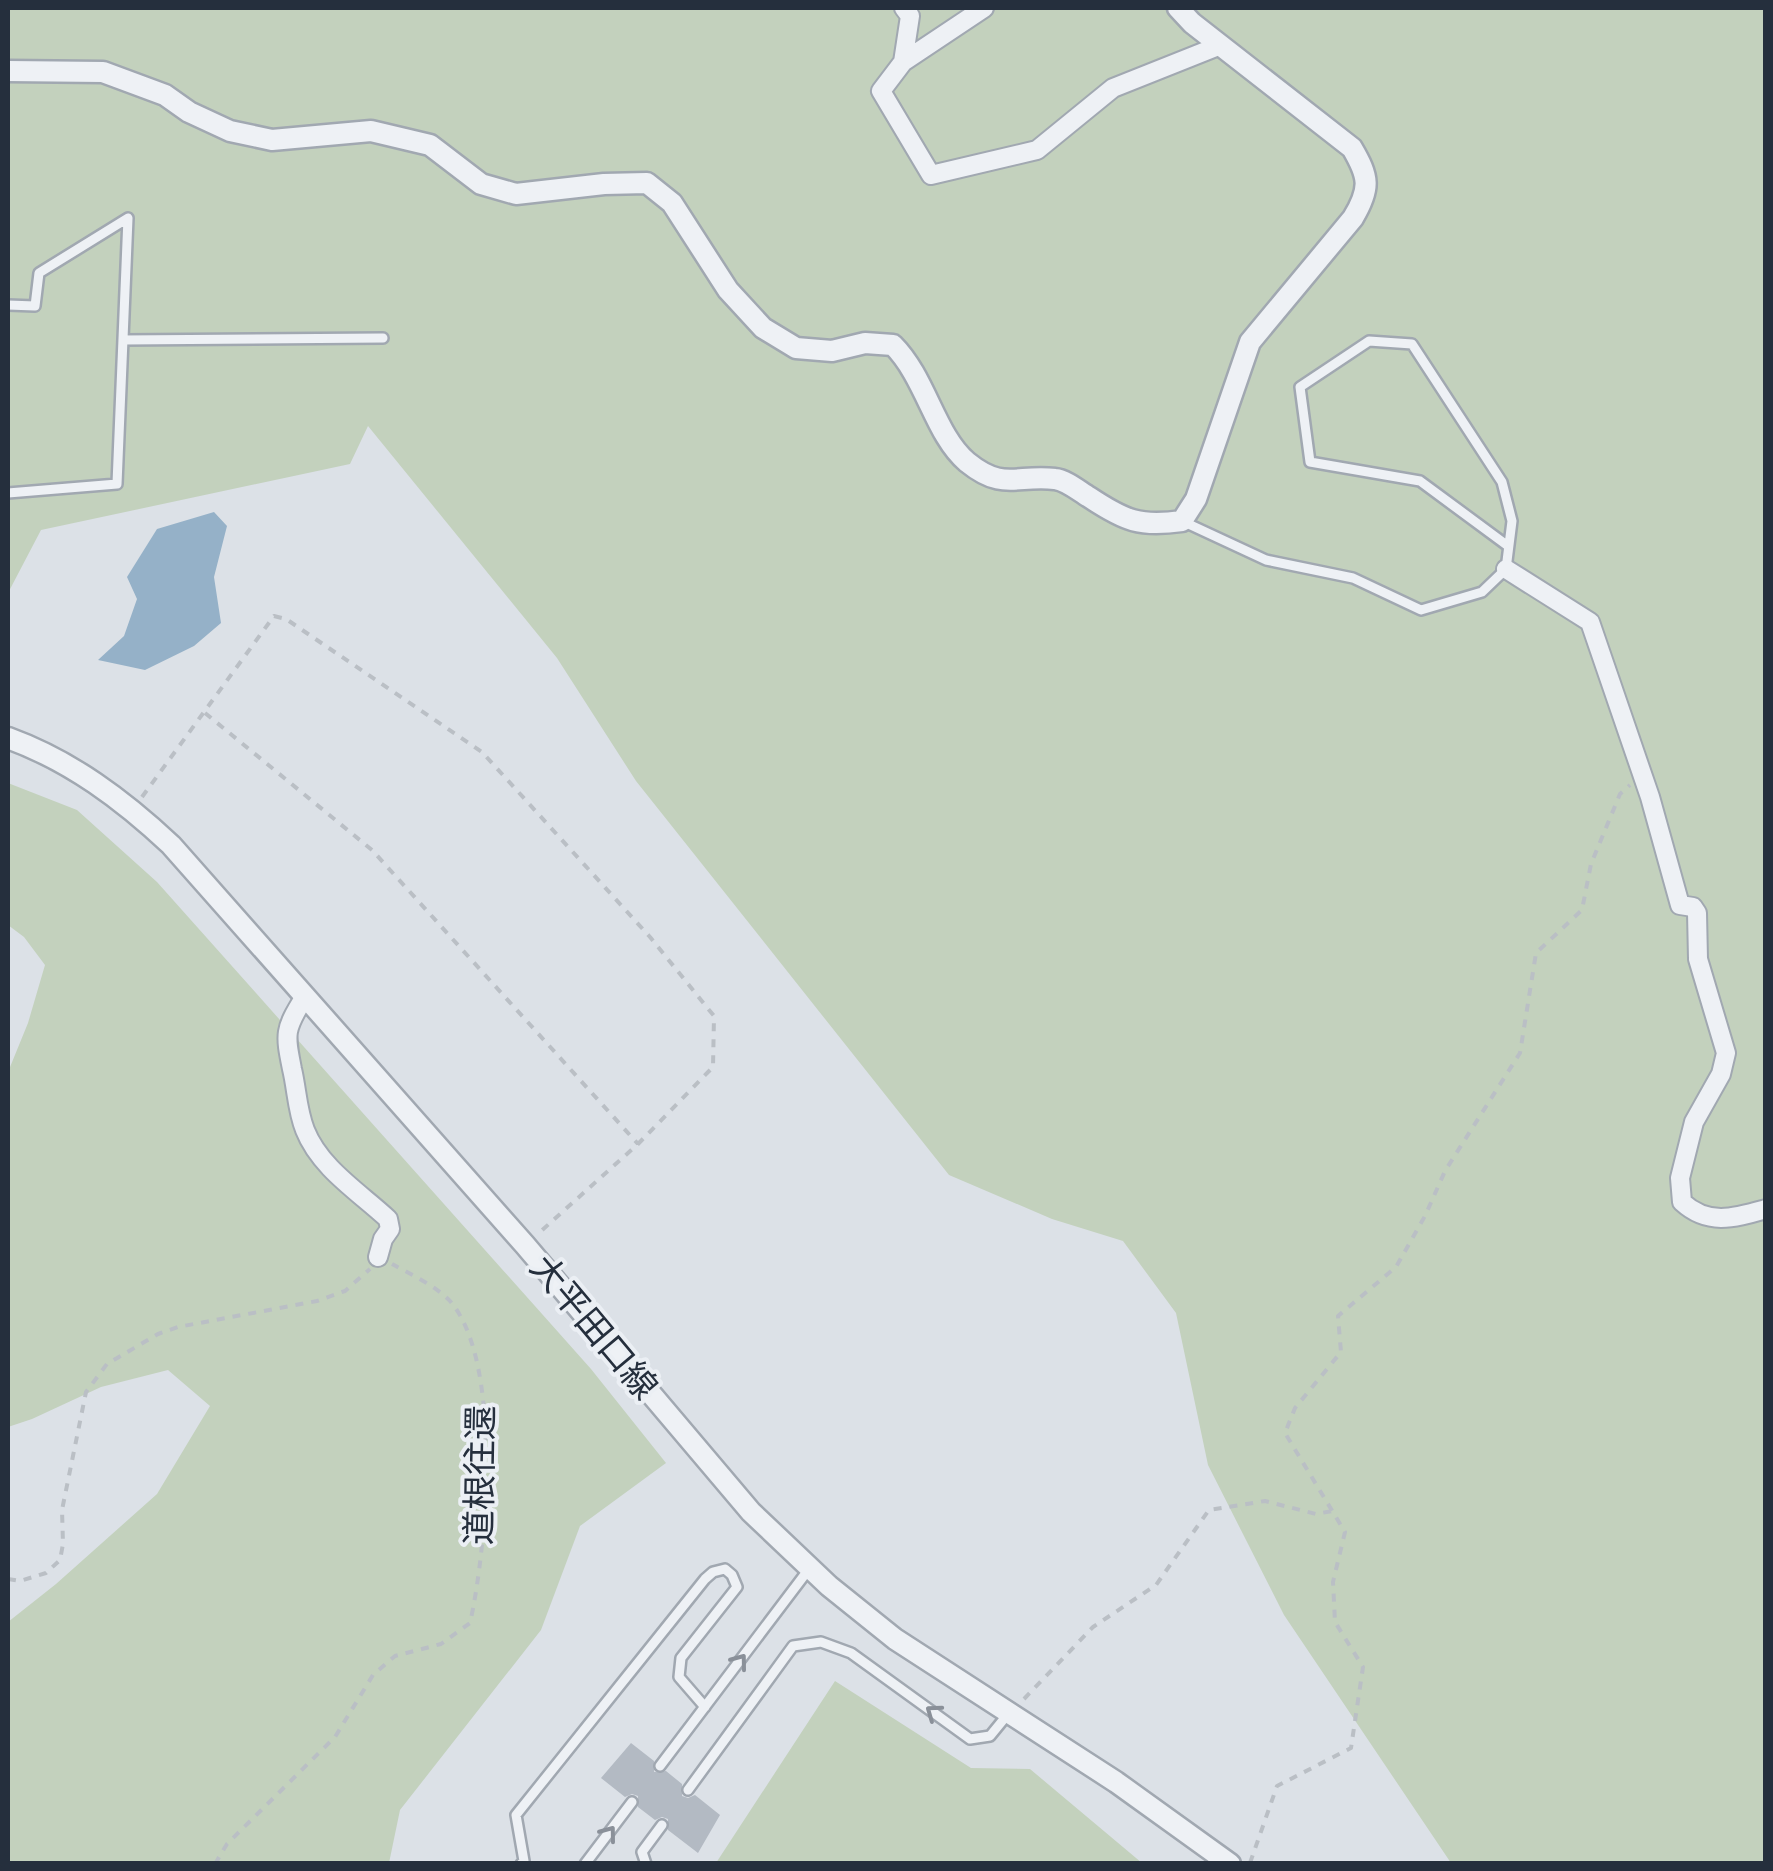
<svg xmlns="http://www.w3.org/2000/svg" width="1773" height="1871" font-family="Quicksand,'Noto Sans JP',sans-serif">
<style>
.green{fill:#c3d1bd}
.water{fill:#95b1c8}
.building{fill:#b3bac3}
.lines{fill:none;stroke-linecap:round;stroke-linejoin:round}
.service-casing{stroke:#a1a8b1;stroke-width:14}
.minor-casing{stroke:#a1a8b1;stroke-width:22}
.tertiary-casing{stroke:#a1a8b1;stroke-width:25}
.path{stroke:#babfc5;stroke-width:4;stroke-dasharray:8 8;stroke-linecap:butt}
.service{stroke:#eef1f5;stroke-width:9}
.minor{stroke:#eef1f5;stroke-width:18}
.tertiary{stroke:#eef1f5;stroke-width:20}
.oneway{stroke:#8a9099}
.labels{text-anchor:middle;stroke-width:8;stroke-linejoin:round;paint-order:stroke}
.street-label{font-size:35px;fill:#252f3d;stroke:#ebeff4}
</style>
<rect width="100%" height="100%" fill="#dce1e7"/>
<path class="green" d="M8,8h1757v1855h-314l-167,-248 -76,-150 -32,-152 -53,-72 -71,-22 -103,-44 -313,-394 -79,-123 -189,-232 -18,38 -309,66 -33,63z
M8,783l69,27 80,72 434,487 75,94 -86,63 -39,104 -141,180 -11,53h-381v-241l48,-38 101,-90 53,-88 -42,-36 -67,17 -69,32 -24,8v-355l20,-49 17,-58 -21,-28 -16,-12z
M835,1681l136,87 59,1 112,94h-426z"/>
<path class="water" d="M214,512l13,14 -13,51 7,46 -27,23 -49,24 -47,-10 26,-24 13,-37 -10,-22 30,-48z"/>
<path class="building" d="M631,1743l23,18v11l12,-1 16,13v12l6,2 7,-3 25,20 -22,38 -30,-23v-11l-6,-2 -7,3 -17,-13v-11l-6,-2 -7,3 -24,-19z"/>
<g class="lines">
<defs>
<path id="service" d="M8,305l27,1 4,-33 89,-55 -11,266 -109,9
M123,340l260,-2
M1182,521l84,39 87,18 68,32 61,-18 24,-23 6,-48 -10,-39 -90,-138 -43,-3 -69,46 10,75 110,19 88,65
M660,1766l149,-197
M688,1790l105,-144 28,-4 30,11 119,86 20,-3 18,-22
M521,1864l3,-3 -8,-46 189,-236 8,-7 12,-3 7,6 5,12 -56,71 -2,19 26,30
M585,1864l47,-62
M646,1864l-4,-12 20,-27"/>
<path id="minor" d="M984,8l-81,54 -22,29 50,84 106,-25 76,-62 108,-43
M903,62l7,-46 -6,-8
M1506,569l84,53 60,175 30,108 13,2 4,6 1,46 28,94 -5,21 -27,48 -14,56 2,24c26,24 52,16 84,7
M304,998c-20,32 -19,36 -12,71 5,21 5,41 13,61 15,38 54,62 83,89l2,10 -7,10 -5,18"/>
<path id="tertiary" d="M8,71l95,1 62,23 24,17 41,19 42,9 99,-9 59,14 51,39 35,10 88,-10 43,-1 25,20 56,87 35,38 33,20 36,3 33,-8 28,2c33,33 42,90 74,117 37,30 50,12 88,17 11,1 24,12 34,18 36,24 51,30 93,24l14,-22 54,-157 103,-124c18,-30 16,-41 -1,-70l-160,-125 -14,-15
M8,738c63,23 115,62 163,107l354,400 226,267 78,74 66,53 221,143 114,82"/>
</defs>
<use href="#service" class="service-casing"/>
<use href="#minor" class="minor-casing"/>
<use href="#tertiary" class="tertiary-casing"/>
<path class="path" d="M205,713l167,137 266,294
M142,797l132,-181 12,3 196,133 168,185 64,79 -1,51 -75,77 -98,88
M8,1579l12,2 26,-8 14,-13 3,-16 -1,-34 24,-118 21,-28 51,-30 20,-7 139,-26 28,-10 25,-22
M1024,1699l69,-72 63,-42 53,-75 56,-9 51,13 16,-3
M1250,1863l27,-77 74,-38 12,-81 -28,-45 -2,-40 12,-50 -60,-99 10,-25 46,-56 -3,-36 58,-49 29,-51 20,-45 75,-118 16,-100 46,-43 9,-46 29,-70 10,-9
M215,1864l12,-20 108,-107 38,-62 22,-19 46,-12 29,-21c17,-75 33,-261 -20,-322 -14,-15 -40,-27 -58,-37"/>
<use href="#service" class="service"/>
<use href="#minor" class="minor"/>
<use href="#tertiary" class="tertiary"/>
</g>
<defs><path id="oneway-chevron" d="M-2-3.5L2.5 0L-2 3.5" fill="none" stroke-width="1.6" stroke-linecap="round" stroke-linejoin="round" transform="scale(2.5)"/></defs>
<g class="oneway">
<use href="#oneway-chevron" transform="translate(740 1661) rotate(-53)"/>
<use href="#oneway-chevron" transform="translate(933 1712) rotate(-144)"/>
<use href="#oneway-chevron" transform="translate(609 1833) rotate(-53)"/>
</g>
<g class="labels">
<g class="street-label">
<text transform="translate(594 1327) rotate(50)" y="12">大平田口線</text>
<text transform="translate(480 1475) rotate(-89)" y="12">道根往還</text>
</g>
</g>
<rect width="1773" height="1871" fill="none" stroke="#252f3d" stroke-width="20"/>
</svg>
